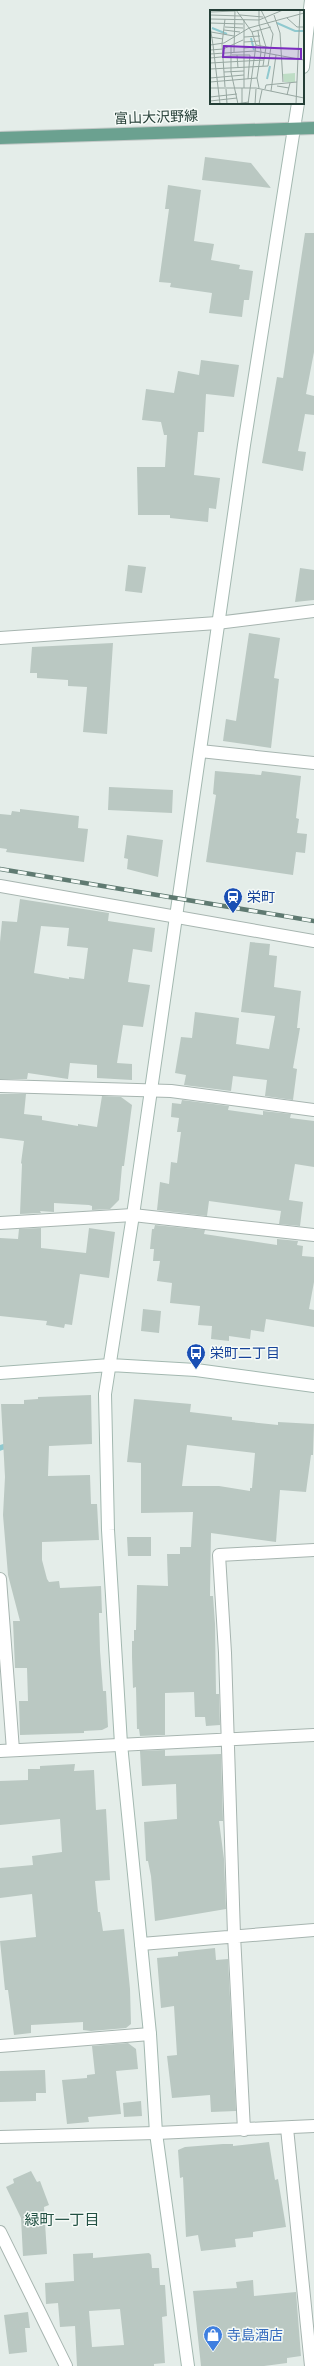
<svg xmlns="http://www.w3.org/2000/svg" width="314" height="2366" font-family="Overpass,'Noto Sans JP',sans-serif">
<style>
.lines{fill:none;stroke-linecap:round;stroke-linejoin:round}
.stream{stroke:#8fc9cf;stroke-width:5.5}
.building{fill:#bac8c2;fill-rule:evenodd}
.street-casing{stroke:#a7b5b0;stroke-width:14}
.secondary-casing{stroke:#a3b8b0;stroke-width:14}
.primary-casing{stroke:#c2c9c7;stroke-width:14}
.street{stroke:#fff;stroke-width:12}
.secondary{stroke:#fff;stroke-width:12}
.primary{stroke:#6ba190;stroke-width:12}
.rail-casing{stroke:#5f7a71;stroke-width:4.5}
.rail{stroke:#f5faf7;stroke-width:3;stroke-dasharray:9;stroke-linecap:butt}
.labels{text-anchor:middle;stroke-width:3;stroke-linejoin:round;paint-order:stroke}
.street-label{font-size:14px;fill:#243e36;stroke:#f5faf7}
.transit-label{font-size:14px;fill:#164399;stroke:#f5faf7;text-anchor:start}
.shop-label{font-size:14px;fill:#366cbe;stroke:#f5faf7;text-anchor:start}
.neighbourhood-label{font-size:15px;fill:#215042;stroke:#f5faf7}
.inset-river{fill:none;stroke:#8fc9cf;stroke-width:2}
.inset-road{fill:none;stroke:#97a7a1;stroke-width:1}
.view{fill:#7b2cbf;fill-opacity:0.15;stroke:#7b2cbf;stroke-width:2}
.inset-edge{fill:none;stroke:#243e36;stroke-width:2}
</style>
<rect width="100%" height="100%" fill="#e4ede9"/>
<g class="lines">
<path class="stream" d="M0,1448l9,-3"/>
</g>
<path class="building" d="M205,157l46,6 20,25 -69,-8z
M168,185l33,5 -7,51 20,3 -3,16 29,5 -1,4 14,2 -4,29h-5l-2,17 -33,-4 3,-20 -42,-6 1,-4 -12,-1 10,-73h-4z
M305,233h9v119l-8,42 8,2v19l-9,-1 -7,37 8,1 -3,19 -41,-8 15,-86 6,1z
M201,360l38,5 -5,32 -28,-3 -2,38h-6l-4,43 26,3 -4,31 -7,-1 -1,14 -38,-4v-3h-32l-1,-48h28l2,-32h-3l-3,-13 -19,-2 4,-31 28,4 4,-22 21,4z
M128,565l18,2 -4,26 -17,-2z
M300,568l14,2v30l-19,2z
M249,633l31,5 -6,40 5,1 -8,69 -48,-7 3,-22 10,2z
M113,643l-6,91 -24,-2 4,-45 -19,-1v-6l-31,-2v-5h-7l2,-26z
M215,771l46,4 1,-4 39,5 -5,42 3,1 -2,14 10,1 -2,19 -9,-1 -3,23 -87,-13 10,-67 -3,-1z
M109,787l64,3 -1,23 -64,-3z
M20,809l59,7 -1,12 10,1 -4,33 -78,-10 1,-3 -7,-1v-34l11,1 1,-4 8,1z
M127,835l36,5 -5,37 -31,-8 1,-10 -4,-1z
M20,899l89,14 -1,8 47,7 -3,24 -19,-3 -5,33 22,3 -7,42 -20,-2 -6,38 15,1v16l-35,-2v-13l-27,-2 -2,16 -40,-6 -1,6h-27v-137l2,-21 15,1zM41,926l28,2 -2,18 21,2 -4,31 -15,-2v2l-35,-6z
M250,942l20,2 -1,11 8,1 -3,31 27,4 -4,37h3l-7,40 4,1 -4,31 -28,-4 2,-16 -34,-4 -2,15 -47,-6 2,-10 -11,-2 6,-36 11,1 3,-26 44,6 -3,26 33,5 6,-33 -34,-4z
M0,1094h26l-2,20 18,2v4l36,6v-2l19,3 5,-31 19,1 11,8 -8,61h-2l-3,34 -9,9 -18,1v-4l-3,-1 -35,-2v9l-14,-1 1,2 -21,1 2,-50 -1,-1 3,-22 -24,-3z
M182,1100l47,6 -1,4 35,5v-4l28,3 -1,4 24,3v46l-19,-3 -6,36 14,2 -3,24 -21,-2 2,-13 -72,-10 -2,15 -50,-6 3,-28 9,2 2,-22 6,1 4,-31h-4l2,-14 -8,-1 1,-14 9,1z
M155,1225l50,5 -1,4 73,11v-6l21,2 -1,4 6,1 -1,10 12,1v25l-5,27 5,1v17l-48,-8 -2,13 -13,-2 -1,9 -21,-3v5l-18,-2 1,-13 -14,-1 2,-19 -30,-3 2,-20 -15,-2 3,-20h-7l1,-12h-4l2,-20h2z
M41,1228v20l45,5 3,-25 26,4 -6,46 -29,-4 -8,51 -7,-1 -1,4 -18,-3 1,-4 -47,-5v-78l18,1 1,-10z
M143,1309l18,2 -2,22 -18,-2z
M91,1395l1,49 -43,2 -1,30 42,-1 1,29h6l2,36 -57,2v18l5,19 2,3 10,-1 1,7 41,-2 1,27h-3l1,38 3,40h3l2,36 -6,3 -18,1v2l-64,2 -1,-34h9l-1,-33h-12l-2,-47h7l-12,-46 -5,-60 2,-38 -4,-73h23v-4l14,-1v-2z
M134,1399l57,5 -1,8 42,5v3l46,5v-3l36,2 -1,31h-2l-5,37 -26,-2 -4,52 -65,-9 -1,63h3l2,28 1,70h3l1,31 -14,1 -1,-9h-10l-1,-25 -29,1v42l-25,1 -1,-7h-2l-1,-42 -3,1 -1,-31v-16h2v-11h2l1,-45 31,1 -1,-32h13v-7h11l2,-35 -52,1v-50l-14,-1zM187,1445l68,8 -3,35h-2v3l-31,-5h-37z
M127,1537h24v19h-23z
M165,1750v6l56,-2 2,67h-4l5,38 2,50 -71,12 -4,-45 -3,-15h-2l-2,-39 33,-3 -1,-35 -34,2 -2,-35z
M75,1764l-1,7 20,-1 2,40 10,-1 4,71 -15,1 3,31h2l3,19 21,-2 6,60 1,35 -5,4 -35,3 -8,-1v-8l-52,3v8l-17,2 -6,-45h-3l-5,-49 36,-4 -4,-43 -32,4v-30l33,-3 -1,-9 30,-4 -2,-33 -60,6v-44l28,-1v-11h12v-3z
M215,1948l1,12 12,-1 8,152 -25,1 -1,-17 -38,3 -5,-42 10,-1 -3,-49 -13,2 -4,-50 21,-2v-4z
M128,2043l8,6 2,20 -22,2 5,43 -33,3 1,5 -22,2 -5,-44 25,-2v-3l8,-1 -3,-28z
M45,2070l1,23h-10v8l-36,1v-31z
M141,2101l1,15 -18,1 -1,-14z
M269,2142l6,38 3,-1 8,48 -33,5v5l-18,2 1,8 -35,4 -3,-16 -12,2 -3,-60 -3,1 -2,-28 7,-3 38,-3h10v2z
M31,2171l6,11 3,-1 9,24 -5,2 3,47 -24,2 -2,-38 -15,-31 8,-4 -1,-4z
M93,2253v5l56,-5 2,2 1,13h7l1,17h5l2,31 -5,1 3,46 -11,1v2h-77l-2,-40 -15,1 -2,-24 -12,1 -1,-21 29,-2 -1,-27zM120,2309l4,36 -32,2 -3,-36z
M253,2280l1,16 42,-4 5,64 -14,2v5l-23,3h-63l-8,-75 44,-3 -1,-6z
M28,2312l2,16h-5l2,24 -18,2 -5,-39z"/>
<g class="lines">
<defs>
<path id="street" d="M0,638l217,-15 97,-12
M200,751l114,12
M0,886l314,55
M0,1086l171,5 143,19
M0,1223l133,-8 181,20
M0,1579l13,171
M0,1751l314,-16
M141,1944l173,-14
M0,2046l150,-12
M287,2128l24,238
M244,2130l-10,-195 -9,-282 -6,-98 95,-5
M0,2137l156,-4 158,-7
M0,2232l66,134"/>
<path id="secondary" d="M303,67l8,-67
M0,1373l110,-8 86,5 118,16
M188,2366l-32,-233 -6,-99 -29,-290 -13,-214 -3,-136 28,-179 111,-770 54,-342"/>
<path id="primary" d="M0,138l314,-10"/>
</defs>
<use href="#street" class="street-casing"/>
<use href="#secondary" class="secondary-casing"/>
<use href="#primary" class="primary-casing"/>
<use href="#street" class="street"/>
<use href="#secondary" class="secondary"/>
<use href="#primary" class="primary"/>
<defs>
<path id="rail" d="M0,869l314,52"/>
</defs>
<use href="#rail" class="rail-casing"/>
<use href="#rail" class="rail"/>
</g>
<defs>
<symbol id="station-pin" viewBox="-11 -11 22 30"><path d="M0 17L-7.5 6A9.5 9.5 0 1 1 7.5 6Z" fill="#1a4fb4" stroke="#f5faf7"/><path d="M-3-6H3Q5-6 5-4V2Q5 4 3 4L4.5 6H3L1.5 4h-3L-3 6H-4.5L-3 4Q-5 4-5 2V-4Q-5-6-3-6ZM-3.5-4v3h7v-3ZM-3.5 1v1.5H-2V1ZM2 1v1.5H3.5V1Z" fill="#fff"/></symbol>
<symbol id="bus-pin" viewBox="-11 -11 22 30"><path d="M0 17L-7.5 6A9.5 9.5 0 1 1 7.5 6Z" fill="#1a4fb4" stroke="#f5faf7"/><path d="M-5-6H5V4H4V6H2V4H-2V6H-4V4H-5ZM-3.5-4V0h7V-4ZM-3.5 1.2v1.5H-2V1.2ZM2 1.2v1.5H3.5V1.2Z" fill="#fff"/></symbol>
<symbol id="shop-pin" viewBox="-11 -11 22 30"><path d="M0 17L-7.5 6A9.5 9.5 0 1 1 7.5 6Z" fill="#3f7fe0" stroke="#f5faf7"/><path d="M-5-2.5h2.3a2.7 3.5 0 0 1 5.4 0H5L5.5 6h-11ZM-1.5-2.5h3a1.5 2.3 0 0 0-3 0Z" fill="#fff"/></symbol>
</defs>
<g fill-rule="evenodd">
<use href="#station-pin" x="222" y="886" width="22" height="30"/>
<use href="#bus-pin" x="185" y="1342" width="22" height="30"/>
<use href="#shop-pin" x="202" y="2324" width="22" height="30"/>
</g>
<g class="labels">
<g class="street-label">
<text transform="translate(156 117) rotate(-2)" y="5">富山大沢野線</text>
</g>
<g class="transit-label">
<text x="247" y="902">栄町</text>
<text x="210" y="1358">栄町二丁目</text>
</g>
<g class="shop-label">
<text x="227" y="2340">寺島酒店</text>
</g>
<g class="neighbourhood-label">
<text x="62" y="2225">緑町一丁目</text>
</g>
</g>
<g transform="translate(210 10)">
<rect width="94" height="94" fill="#e4ede9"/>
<path d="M85,63v9h-11l-1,-8z" fill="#beddc5"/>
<path class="inset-river" d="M67,13l18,8h9M2,18l15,6M41,28l3,12M57,69l3,-13"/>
<path class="inset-road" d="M26,0l16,22 4,13 -8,59M49,0v14l7,23 -3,19M0,2l25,-1M0,5l31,1M30,5l23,2M64,5l6,18 3,49M77,8l10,9h7M0,9l49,1 24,-10M15,9l-3,25 3,43M34,10v68M0,13l33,1M0,16l3,19M15,17l18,1M14,20l16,2M48,21l3,21 -4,26 2,10M1,22l23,4M42,22l19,-5M0,27l13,2M34,27l16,-1M34,32l16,-1M0,35l14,-2 25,-15 55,-15M3,35l7,59M21,35v27l7,32M46,35l16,3M34,38l12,-1M0,40l13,-1 20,-9M24,42l1,-42M0,44l45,-3 49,9M22,45h18l-2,24M27,45l1,13M0,48l21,-2M0,53l54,-3M0,59l58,-3 5,-32 -12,-24M14,62l20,-1M0,68l34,-3M0,72l47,-4M67,76l12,2M0,78h46l48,10M32,78v16M16,79l1,15M55,79l1,-4 31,-3M61,81l5,-36M77,85l3,-12M0,87l27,-3M0,91l27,-3M25,94l14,-2M45,94l1,-15M49,94l3,-14M86,94l4,-94"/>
<path class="view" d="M14,36l77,3v10l-78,-2z"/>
<rect width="94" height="94" class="inset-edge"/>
</g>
</svg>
